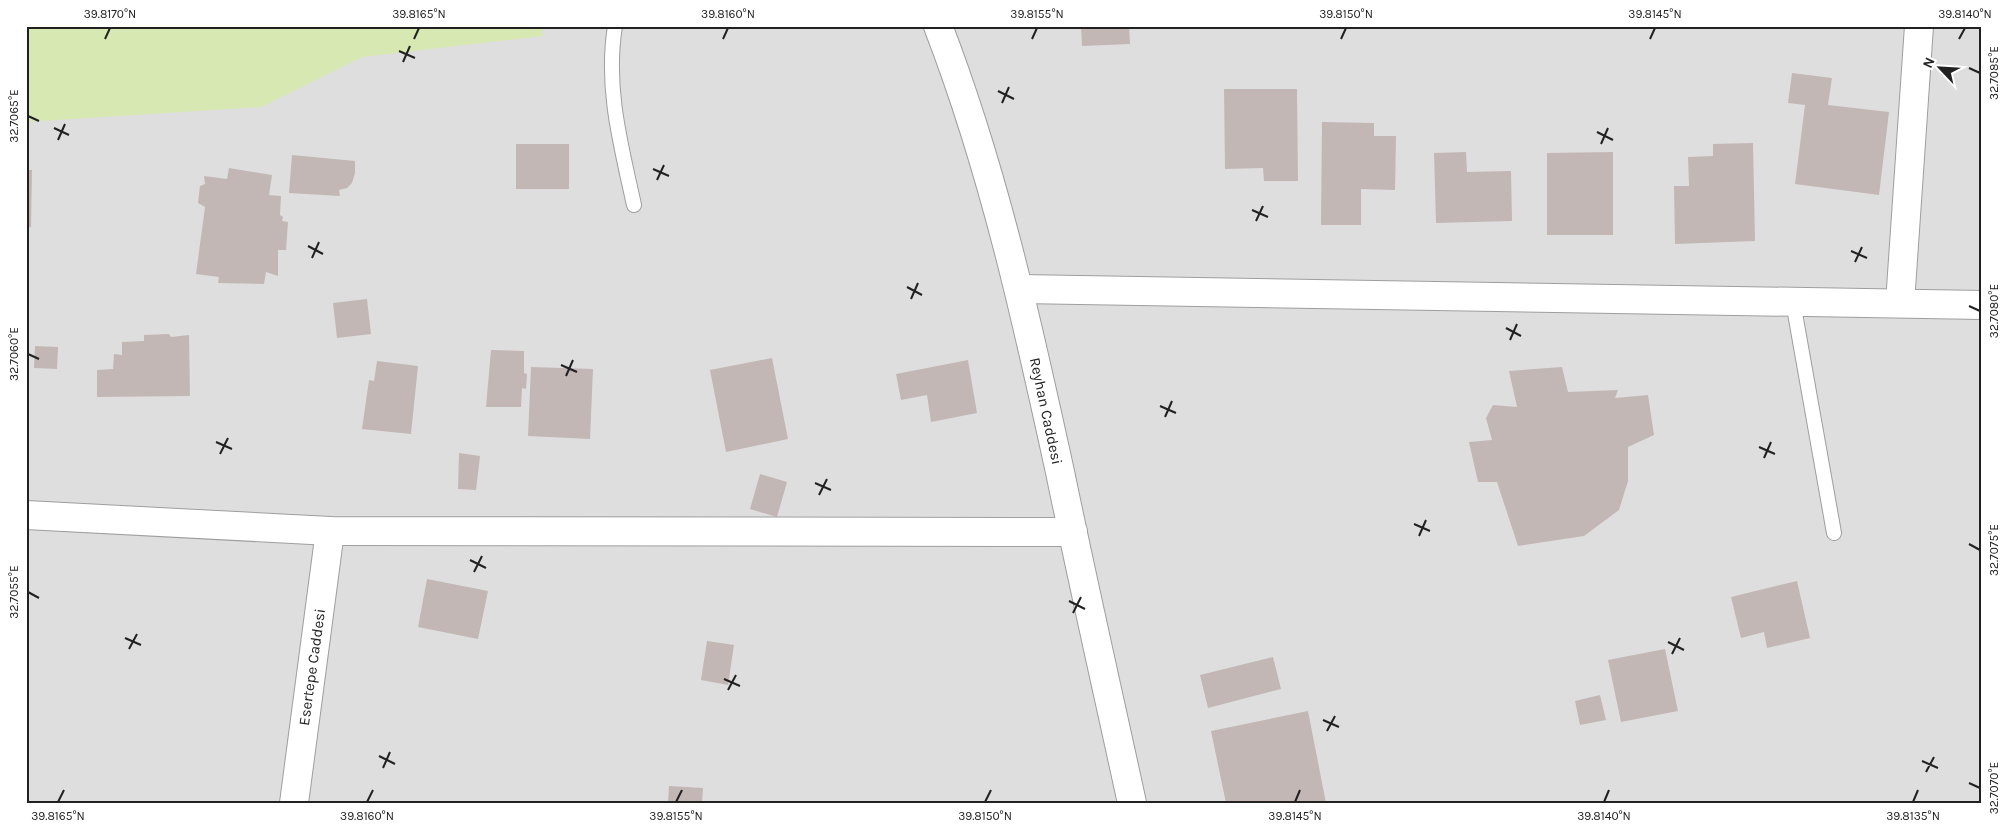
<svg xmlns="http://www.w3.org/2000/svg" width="2008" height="829" font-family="Karla,sans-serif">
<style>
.residential{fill:#dfdede}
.grass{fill:#d8e8b2}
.building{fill:#c2b7b5}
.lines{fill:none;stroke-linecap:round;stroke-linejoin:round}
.service-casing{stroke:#9e9e9e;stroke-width:16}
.minor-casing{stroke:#9e9e9e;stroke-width:30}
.tertiary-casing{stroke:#9e9e9e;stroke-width:30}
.service{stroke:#fff;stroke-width:14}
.minor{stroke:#fff;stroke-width:28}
.tertiary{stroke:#fff;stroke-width:28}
.ticks{fill:none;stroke:#212121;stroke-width:2}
.labels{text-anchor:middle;stroke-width:4;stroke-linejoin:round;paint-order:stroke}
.street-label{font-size:15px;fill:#212121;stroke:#fff}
.neatline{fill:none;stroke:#212121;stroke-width:2}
.ticks-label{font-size:12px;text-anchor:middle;fill:#212121}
</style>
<rect width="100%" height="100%" fill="#f1ece8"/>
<path class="residential" d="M26,26h1956v777h-1956z"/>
<path class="grass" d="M26,26h515l2,10 -181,21 -101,50 -235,15z"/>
<path class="building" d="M1081,26h48l1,18 -48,2z
M1792,73l40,5 -4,27 61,7 -10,83 -84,-11 10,-79 -17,-2z
M1224,89h73l1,92h-34l-1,-13 -38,1z
M1322,122l52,1v13h22l-1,54 -34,-1v36h-40z
M1753,143l2,98 -80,3 -1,-58h15l-1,-29 25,-1v-12z
M516,144h53v45h-53z
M1466,152l1,20 44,-1 1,50 -76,2 -2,-70z
M1613,152v83h-66v-82z
M292,155l63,6v12l-3,10 -5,5 -8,2 1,6 -51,-3z
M229,168l43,7 -3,20 12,1 -1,19 3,2 -1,4 6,1 -2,28h-8v26l-12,-4 -2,12 -46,-1 1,-6 -23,-3 9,-67 -7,-4 2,-17 5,-2 -1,-8 23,3z
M26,170h6l-1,57h-5z
M367,299l4,35 -34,4 -4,-35z
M169,334l2,3 18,-2 1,61 -93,1v-27l16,-1 1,-15 8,1v-13l22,-1v-6z
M35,346l23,1 -1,22 -23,-1z
M491,350l33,1v22l3,1 -1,15 -4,-1 -1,19h-35z
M772,358l16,81 -62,13 -16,-82z
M968,360l9,53 -46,9 -4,-27 -26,5 -5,-26z
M377,361l41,5 -7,68 -49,-5 7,-49 5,1z
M531,367l62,2 -3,70 -62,-3z
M1562,367l6,25 50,-2 -3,8 33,-3 6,40 -26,12v34l-9,29 -35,26 -66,10 -21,-64h-19l-9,-40 23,-2 -6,-22 7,-13 24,2 -8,-36z
M459,453l21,3 -4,34 -18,-1z
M760,474l27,8 -10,35 -27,-8z
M427,579l61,12 -10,48 -60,-12z
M1797,581l13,57 -43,10 -3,-16 -23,6 -10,-41z
M707,641l27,4 -6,40 -27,-5z
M1665,649l13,62 -57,11 -13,-62z
M1273,657l8,32 -73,19 -8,-33z
M1600,695l6,25 -26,5 -5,-24z
M1308,711l18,92h-100l-15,-72z
M669,786l34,2 -1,15h-34z"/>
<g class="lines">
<defs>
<path id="service" d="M615,26c-10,62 6,119 19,179
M1793,302l41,231"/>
<path id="minor" d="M1020,289l962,16
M1900,303l19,-277
M26,515l304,16 743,1"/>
<path id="tertiary" d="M938,26c56,145 89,295 122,446 23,111 48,221 72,331
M294,803l36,-272"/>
</defs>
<use href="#service" class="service-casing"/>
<use href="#minor" class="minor-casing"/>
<use href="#tertiary" class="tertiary-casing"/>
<use href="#service" class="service"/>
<use href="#minor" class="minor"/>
<use href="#tertiary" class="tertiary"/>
</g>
<path class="ticks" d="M105,39l5,-11M414,39l5,-11M723,39l5,-11M1032,39l5,-11M1341,39l5,-11M1650,39l5,-11M1959,39l6,-11M399,51l16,7M403,62l7,-16M1969,68l11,5M998,91l16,8M1002,103l7,-16M28,116l11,5M54,128l15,7M1597,132l16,8M58,140l7,-16M1601,144l7,-16M653,169l16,7M657,180l7,-15M1252,210l16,7M1256,221l7,-15M308,246l15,8M1851,251l16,7M312,258l7,-16M1855,262l7,-15M907,287l15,8M911,299l7,-16M1969,306l11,5M1506,328l15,8M1510,340l7,-16M28,354l11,5M561,365l16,7M566,376l7,-16M1160,406l16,7M1165,417l7,-16M216,442l16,7M1759,447l16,7M220,454l8,-16M1764,458l7,-16M815,483l16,7M819,495l8,-16M1414,524l16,7M1419,536l7,-16M1969,544l11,6M470,560l16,8M474,572l8,-16M28,592l11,6M1069,601l16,8M1073,613l8,-16M125,638l16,7M1668,642l16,8M129,649l8,-15M1672,654l8,-16M724,679l16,7M728,690l8,-15M1323,720l16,7M1327,731l8,-15M379,756l16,8M1922,761l16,7M383,768l7,-16M1926,772l8,-15M1969,783l11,5M58,802l6,-12M367,802l6,-12M676,802l6,-12M985,802l6,-12M1295,802l5,-12M1604,802l5,-12M1913,802l5,-12"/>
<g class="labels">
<g class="street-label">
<text transform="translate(1046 411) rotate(78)" y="5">Reyhan Caddesi</text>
<text transform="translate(312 667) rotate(-82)" y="5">Esertepe Caddesi</text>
</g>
</g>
<rect width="2008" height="829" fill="none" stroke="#ffffff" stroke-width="55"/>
<g transform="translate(1940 68) rotate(295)" stroke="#ffffff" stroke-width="4" paint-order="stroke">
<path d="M0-4L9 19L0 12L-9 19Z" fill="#212121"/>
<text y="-8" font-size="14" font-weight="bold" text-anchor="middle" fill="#212121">N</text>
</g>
<rect x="28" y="28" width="1952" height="774" class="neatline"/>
<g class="ticks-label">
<text x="110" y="18">39.8170°N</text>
<text x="419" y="18">39.8165°N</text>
<text x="728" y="18">39.8160°N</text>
<text x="1037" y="18">39.8155°N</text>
<text x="1346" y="18">39.8150°N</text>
<text x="1655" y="18">39.8145°N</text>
<text x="1965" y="18">39.8140°N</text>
<text transform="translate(1994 73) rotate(-90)" y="4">32.7085°E</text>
<text transform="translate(14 116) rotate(-90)" y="4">32.7065°E</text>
<text transform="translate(1994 311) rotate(-90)" y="4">32.7080°E</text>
<text transform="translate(14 354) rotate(-90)" y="4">32.7060°E</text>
<text transform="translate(1994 550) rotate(-90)" y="4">32.7075°E</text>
<text transform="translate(14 592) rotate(-90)" y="4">32.7055°E</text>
<text transform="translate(1994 788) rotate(-90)" y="4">32.7070°E</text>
<text x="58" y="820">39.8165°N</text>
<text x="367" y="820">39.8160°N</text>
<text x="676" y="820">39.8155°N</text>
<text x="985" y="820">39.8150°N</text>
<text x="1295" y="820">39.8145°N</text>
<text x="1604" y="820">39.8140°N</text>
<text x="1913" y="820">39.8135°N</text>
</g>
</svg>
